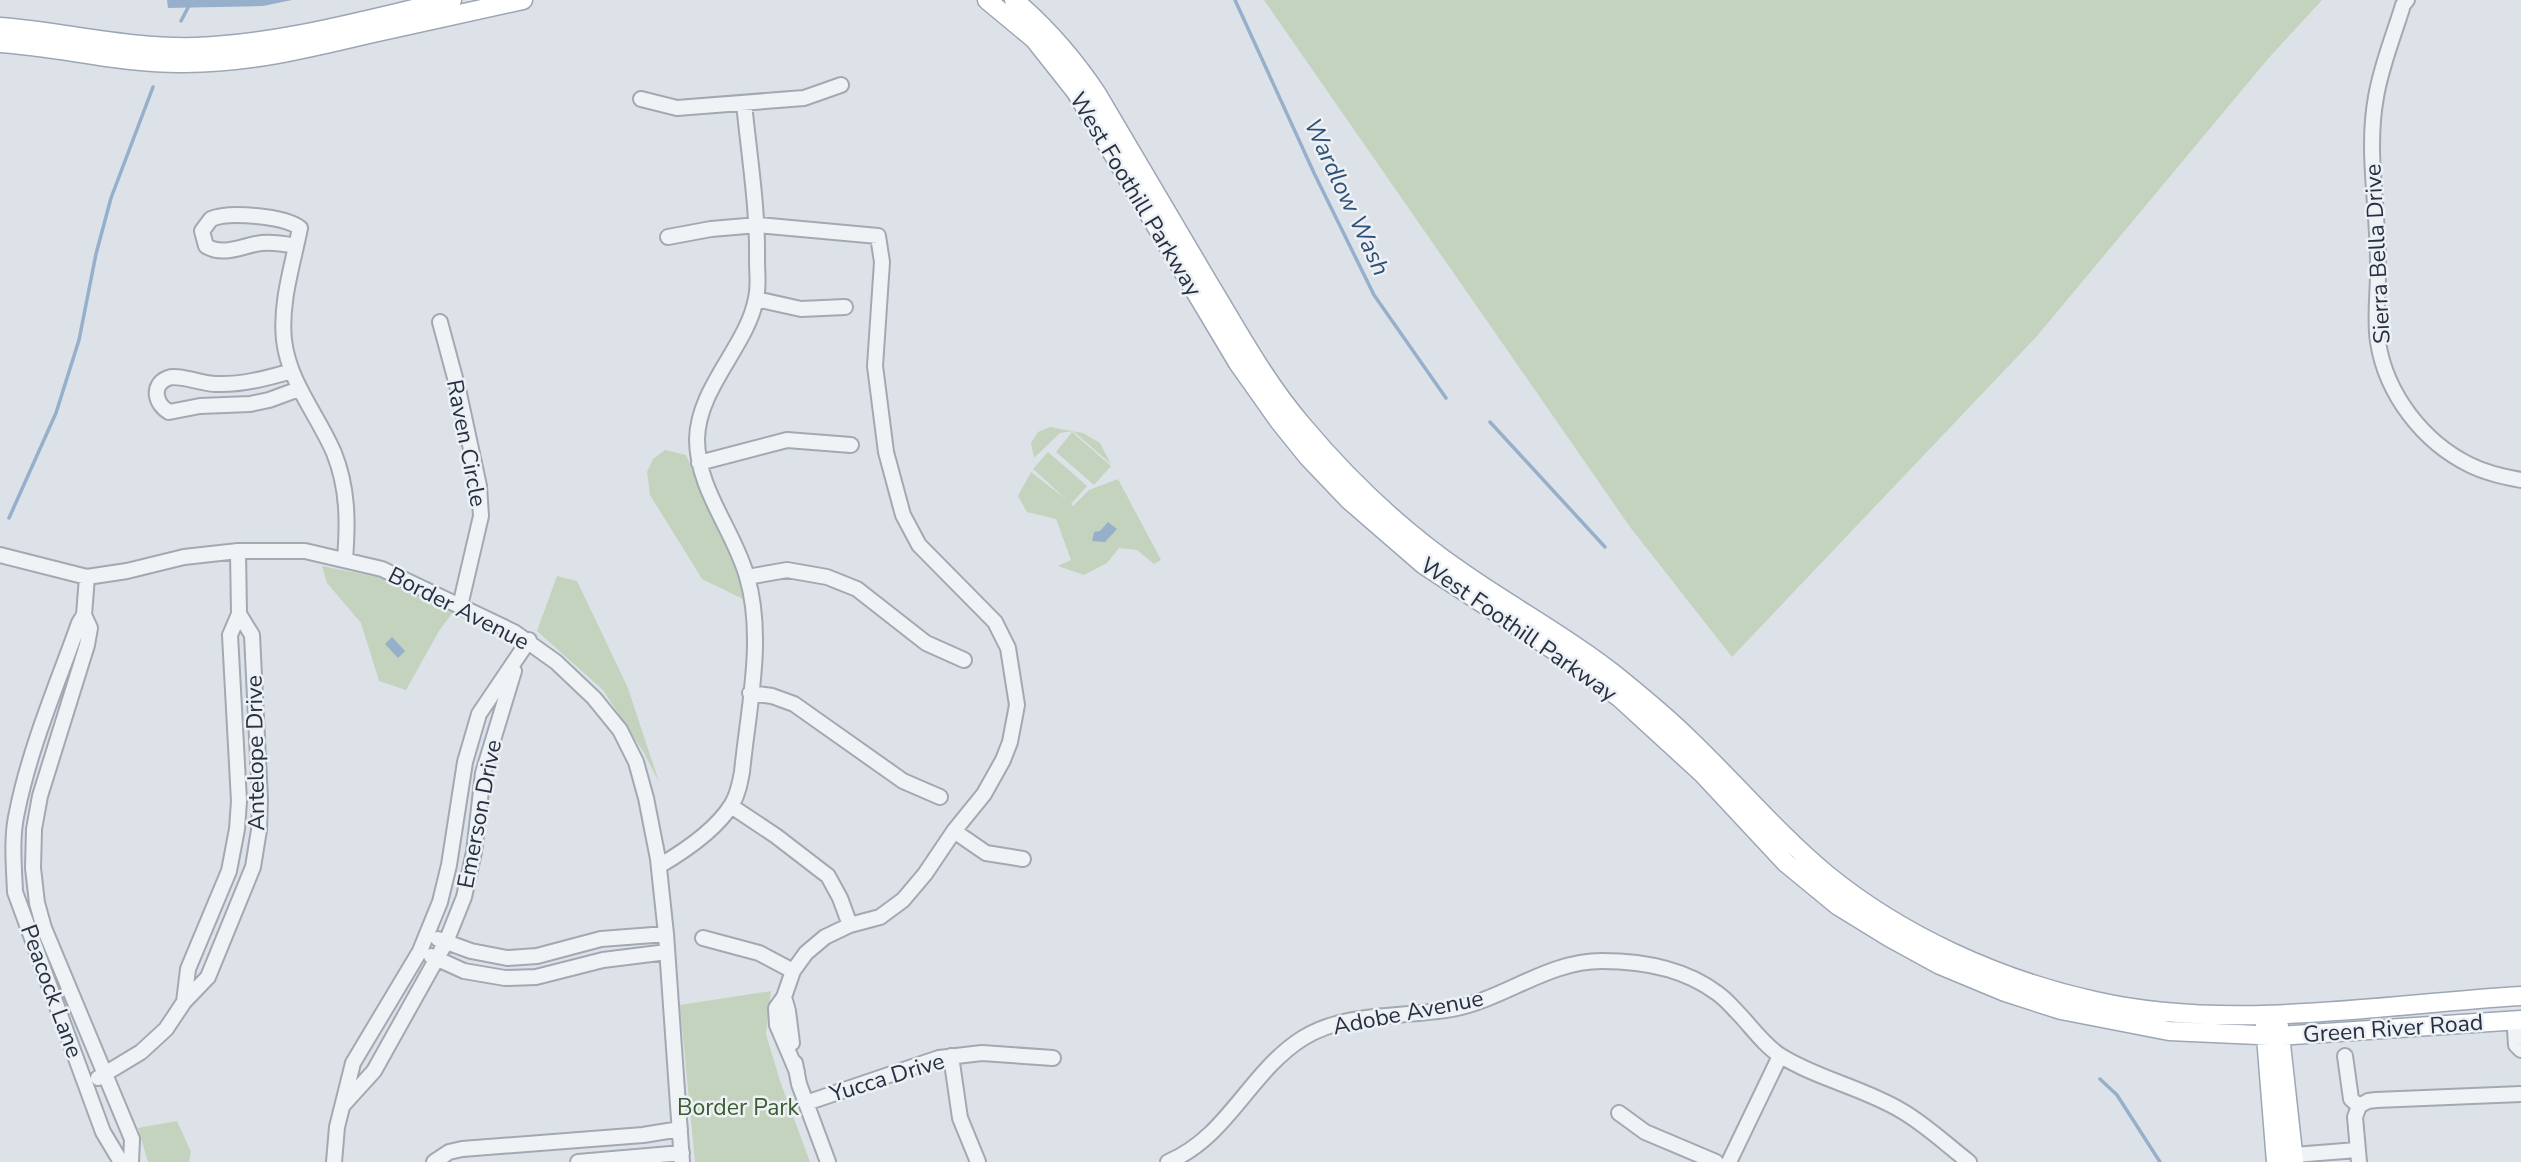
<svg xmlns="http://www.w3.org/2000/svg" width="2521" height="1162" font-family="'Nunito Sans',sans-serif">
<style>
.green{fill:#c4d3be}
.water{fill:#96b0cb}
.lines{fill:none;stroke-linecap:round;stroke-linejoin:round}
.stream{stroke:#96b0cb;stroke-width:3.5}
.minor-casing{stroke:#a2a9b2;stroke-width:18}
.major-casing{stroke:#9ca6b5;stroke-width:21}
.minor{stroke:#f0f3f6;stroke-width:14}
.major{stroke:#fff;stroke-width:18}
.labels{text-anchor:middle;stroke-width:5;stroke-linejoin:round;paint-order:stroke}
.street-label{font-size:23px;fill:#263040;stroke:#edf1f6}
.park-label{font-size:23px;fill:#3b5d32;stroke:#edf1f6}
.water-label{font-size:24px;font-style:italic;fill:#2e4f76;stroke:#edf1f6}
</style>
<rect width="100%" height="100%" fill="#dde2e8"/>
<path class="green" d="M1264,0h1058l-55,60 -230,276 -305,321 -102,-130z
M1050,427l33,6 17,10 11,21 -38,-33 -13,2 -26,25 -3,-15 7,-11z
M1072,432l39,34 -17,19 -38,-33z
M665,450l21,5 51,115 6,29 -41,-20 -52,-84 -3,-23 6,-13z
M1048,452l39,34 -16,18 2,2 16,-16 29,-11 43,81 -7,4 -17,-14 -18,-2 -12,15 -23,12 -26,-9 13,-6 -15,-41 -29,-7 -9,-16 13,-24 36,28 -34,-31z
M322,566l65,13 66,33 -14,19 -33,59 -27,-9 -18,-58 -34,-40z
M557,576l20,5 51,107 31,94 -15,-29 -41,-63 -66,-59z
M771,991l-5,43 14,47 30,81h-115l-15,-157z
M177,1121l14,31 -2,10h-41l-10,-34z"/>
<path class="water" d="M167,0h125l-29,6 -95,2z
M1108,522l9,7 -12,13 -13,-1 2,-9 6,-1z
M392,637l13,14 -7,7 -13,-14z"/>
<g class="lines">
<path class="stream" d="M1235,0l79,173 60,122 72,103
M181,21l11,-21
M1490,422l115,125
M9,518l47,-105 23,-73 17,-86 15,-56 42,-111
M2100,1079l17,16 43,67"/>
<defs>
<path id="minor" d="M2407,0l-4,5c-9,30 -22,61 -27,92 -10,54 2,110 2,165 1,26 -4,53 0,80 8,52 45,100 92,123 16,8 34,12 51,15
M641,99l36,9 127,-10 37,-13
M668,237l43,-8 47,-4 120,11 4,26 -7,104 11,86 17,63 16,30 76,77 13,26 9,57 -7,37 -7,18 -19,34 -30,37 -29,43 -22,26 -23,17 -30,8 -25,12 -19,16 -13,18 -9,26 -8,11 1,17 20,47
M296,246c-11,-2 -22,-4 -34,-3 -19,2 -38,14 -56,3l-4,-15 9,-12c18,-8 73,-3 89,9 -7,36 -20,74 -16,112 5,43 34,75 50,113 14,35 14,69 11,106
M756,299l45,10 44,-2
M440,322l18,67 21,97 2,30 -21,90
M292,371c-25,7 -49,14 -76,13 -14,0 -37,-10 -48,-6 -18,7 -12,27 1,34l31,-6 50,-2 19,-4 30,-11
M699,463l88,-23 64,5
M0,555l87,22 40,-6 57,-14 54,-6h67l77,18 132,63 42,30 38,36 26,32 16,32 10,36 12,61 8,75 16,228
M87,577l-3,38 -5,8c-22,62 -49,124 -62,189 -6,26 -3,54 -2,80l88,240 18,30
M747,577l40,-7 40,7 30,12 69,54 38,17
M84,615l6,13 -3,17 -47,151 -6,33 -1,39 4,35 7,25 88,211 -1,23
M750,693l22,3 22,8 109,77 37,16
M731,806l45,30 52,40 12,22 10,27
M954,831l32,22 37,6
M659,866c24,-14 58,-37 73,-62 6,-10 8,-21 10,-32 6,-62 23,-134 5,-195 -13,-47 -50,-87 -50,-138 1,-52 51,-94 59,-141 3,-12 1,-25 1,-37 1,-53 -8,-106 -13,-158
M703,938l56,15 34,18
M438,939l33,12 36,7 30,-2 64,-17 65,-5
M431,956l33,15 41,7 31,-1 67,-17 64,-8
M784,997l4,14 4,32
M184,1002l4,-33 41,-98 8,-42 2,-28 -9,-166 9,-21 -1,-63
M2521,1023l-6,7 1,15 5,5
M951,1056l9,62 18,44
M2345,1056l6,43 8,7
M795,1063l4,21 29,78
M98,1078l43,-26 25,-23 18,-27 24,-25 45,-110 6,-37 1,-30 -8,-165 -13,-21
M806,1103l133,-45 43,-5 71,5
M344,1104l30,-33 72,-129 18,-45 10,-45 9,-79 31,-102
M2359,1106l9,-5 8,-1 145,-6
M1619,1113l26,19 71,30
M2294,1155l63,-5
M334,1162l3,-35 16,-64 67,-112 20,-49 9,-37 16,-103 14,-48 50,-74
M434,1162l15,-10 13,-3 181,-14 37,-6
M578,1162l104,-9
M1168,1162c60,-25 81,-90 135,-124 44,-27 99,-20 149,-29 53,-10 95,-48 150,-48 40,0 83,8 115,32 9,6 16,15 23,22 12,13 26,32 41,41 37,23 83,32 121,55 24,14 45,34 67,51
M1729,1162l51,-106
M2359,1162l-4,-45 4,-11"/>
<path id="major" d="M987,0l47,39 42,53 162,271 41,58 29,36 41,43 75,65 145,95 51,38 83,76 83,89 51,42 52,32 51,28 65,27 56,18 108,21 111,5 241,-16
M1014,0c33,28 59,58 83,94 37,63 74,125 111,188 30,49 57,100 95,144 47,56 100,106 160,147 50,35 103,63 151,101 26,21 52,42 76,66 46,44 87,93 136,134 76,62 173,106 269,127 135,31 289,3 426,-5
M0,27c65,5 130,22 196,20 86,-3 172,-28 256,-47
M0,43c62,4 122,21 185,20 64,0 125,-15 188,-30 50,-11 100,-22 150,-33
M2265,1024l11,138
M2279,1026l15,136"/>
</defs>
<use href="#minor" class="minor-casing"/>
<use href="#major" class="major-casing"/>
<use href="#minor" class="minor"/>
<use href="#major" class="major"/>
</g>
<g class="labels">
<g class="street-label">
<text transform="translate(1136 194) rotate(59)" y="8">West Foothill Parkway</text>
<text transform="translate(2377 254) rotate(-93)" y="8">Sierra Bella Drive</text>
<text transform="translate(467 443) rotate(79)" y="8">Raven Circle</text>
<text transform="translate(459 608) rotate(27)" y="8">Border Avenue</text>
<text transform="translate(1519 629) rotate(35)" y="8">West Foothill Parkway</text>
<text transform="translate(255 753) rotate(-91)" y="8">Antelope Drive</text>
<text transform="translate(479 814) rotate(-79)" y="8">Emerson Drive</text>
<text transform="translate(52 991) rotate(70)" y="8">Peacock Lane</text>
<text transform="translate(1408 1012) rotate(-11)" y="8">Adobe Avenue</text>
<text transform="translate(2393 1028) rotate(-4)" y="8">Green River Road</text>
<text transform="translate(887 1077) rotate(-17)" y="8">Yucca Drive</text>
</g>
<g class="park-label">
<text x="738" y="1115">Border Park</text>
</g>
<g class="water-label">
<text transform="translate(1347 197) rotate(65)" y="8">Wardlow Wash</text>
</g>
</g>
</svg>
